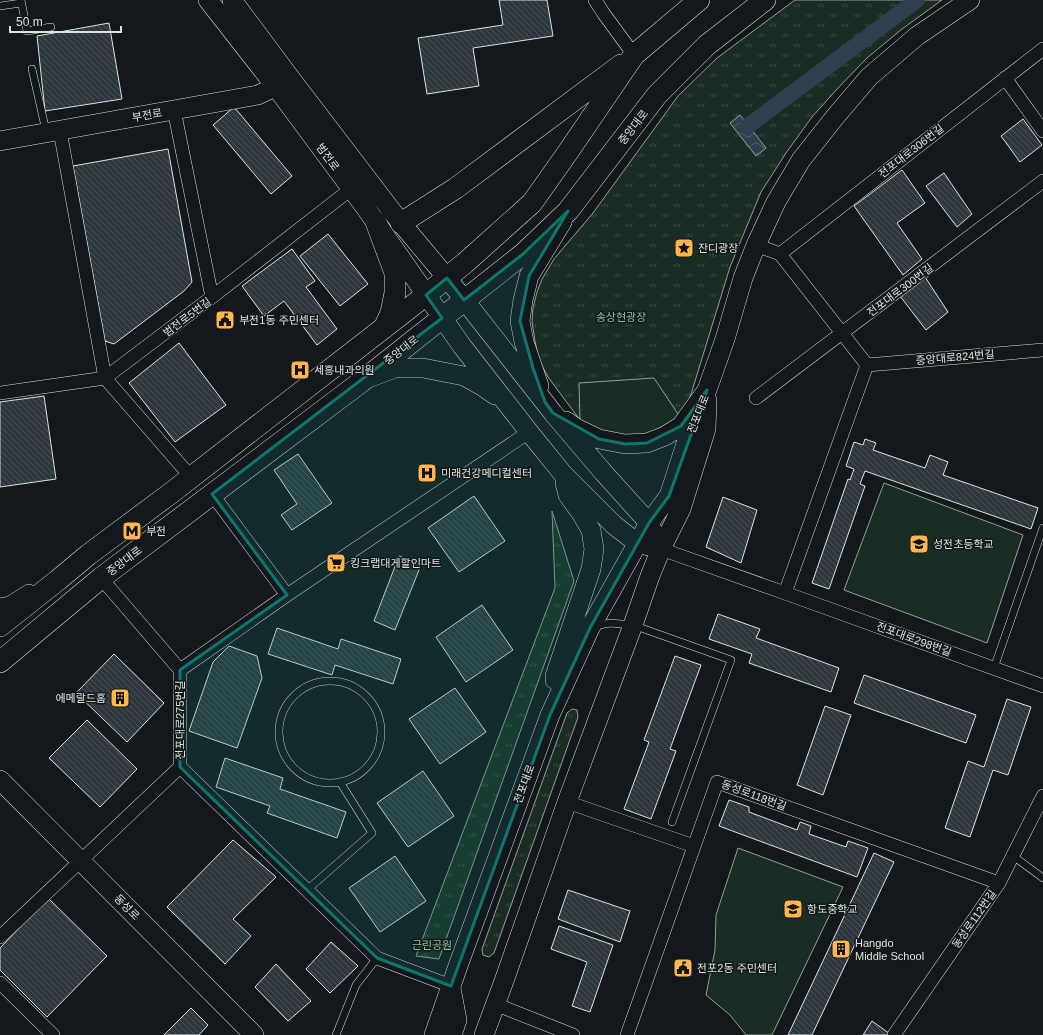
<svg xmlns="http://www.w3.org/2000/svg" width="1043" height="1035" font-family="Helvetica,'Noto Sans KR',sans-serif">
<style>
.grass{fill:url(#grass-tufts);stroke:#939e99}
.garden{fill:#1a2d24;stroke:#939e99}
.water{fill:url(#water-waves);stroke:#939e99}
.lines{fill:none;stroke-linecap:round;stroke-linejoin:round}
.canal{stroke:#2f3f4d;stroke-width:16}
.building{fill:url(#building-back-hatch);stroke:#d8e6dc}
.service-casing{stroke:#d8e6dc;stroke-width:8}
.minor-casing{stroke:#d8e6dc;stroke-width:14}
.tertiary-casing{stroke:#d8e6dc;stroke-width:18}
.secondary-casing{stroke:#d8e6dc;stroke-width:20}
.primary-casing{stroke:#d8e6dc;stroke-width:22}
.service{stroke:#14181c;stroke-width:7}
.minor{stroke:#14181c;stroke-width:13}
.tertiary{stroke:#14181c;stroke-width:17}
.secondary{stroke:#14181c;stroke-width:19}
.primary{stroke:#14181c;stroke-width:21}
.marked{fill:#0f766e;fill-opacity:0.2;stroke:#0f766e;stroke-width:3;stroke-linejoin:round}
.labels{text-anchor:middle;stroke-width:3;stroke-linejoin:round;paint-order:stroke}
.street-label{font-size:11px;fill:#d8e6dc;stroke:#14181c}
.poi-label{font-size:11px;fill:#d8e6dc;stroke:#14181c;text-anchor:start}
.park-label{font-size:11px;fill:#8ac095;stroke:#14181c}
</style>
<defs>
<pattern id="grass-tufts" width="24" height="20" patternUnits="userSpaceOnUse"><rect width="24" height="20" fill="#1a2d24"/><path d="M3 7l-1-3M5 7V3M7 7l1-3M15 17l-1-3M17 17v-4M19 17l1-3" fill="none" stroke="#3b4b43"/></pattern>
<pattern id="water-waves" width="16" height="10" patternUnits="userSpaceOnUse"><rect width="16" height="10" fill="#2f3f4d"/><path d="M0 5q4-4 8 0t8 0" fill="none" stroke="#4c5b66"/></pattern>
<pattern id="building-back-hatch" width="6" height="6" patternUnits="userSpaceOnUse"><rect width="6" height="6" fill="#2c363c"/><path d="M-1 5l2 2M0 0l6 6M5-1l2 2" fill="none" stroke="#4a5358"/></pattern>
</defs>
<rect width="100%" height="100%" fill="#14181c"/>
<path class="grass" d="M795,0h147l-40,29 -35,29 -29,30 -26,29 -26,36 -25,39 -31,75 -42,137 -8,13 -100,3 -32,-43 -9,-17 -4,-19 -3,-19 1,-14 4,-16 5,-13 12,-20 39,-46 85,-117 39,-38z
M552,511l22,70 -135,378 -23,-3 139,-368z
M572,709l5,1 1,7 -84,236 -5,4 -6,-2 -1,-6 85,-236z"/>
<path class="garden" d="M654,378l26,39 -28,15 -18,6 -20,-1 -34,-17 -1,-37z
M884,483l139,52 -36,108 -143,-53z
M738,848l105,39 -71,148h-26l-16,-20 -24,-20 9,-45 1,-35z"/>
<path class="water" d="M740,115l26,33 -10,8 -26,-33z"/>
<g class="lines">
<path class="canal" d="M748,126l169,-126"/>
</g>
<path class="building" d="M499,0h48l6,36 -80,12 6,38 -52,8 -9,-56 85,-13z
M109,23l13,76 -77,12 -8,-75z
M234,107l58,69 -21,18 -58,-69z
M1023,119l19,26 -22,17 -19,-26z
M168,149l24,133 -8,9 -70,53 -9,-3 -32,-175z
M902,170l23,33 -28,20 25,36 -19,16 -49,-69z
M944,173l28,41 -15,13 -31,-41z
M328,234l40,50 -28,22 -40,-50z
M292,249l23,32 -9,6 31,42 -20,16 -33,-44 -20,15 -22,-30z
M925,277l23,35 -22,18 -26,-34z
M179,343l47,62 -51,37 -46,-59z
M44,396l12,83 -56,8v-85z
M865,439l11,4 -3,7 52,18 5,-13 18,7 -5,13 95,33 -7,21 -166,-58 -5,13 5,2 -36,103 -17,-6 36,-104 2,1 4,-11 -8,-3 8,-24 9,3z
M298,454l34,49 -40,27 -11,-15 16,-11 -23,-34z
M474,496l31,45 -46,31 -31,-44z
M723,497l34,13 -16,53 -35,-16z
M399,556l22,9 -26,65 -21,-9z
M482,605l31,45 -47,32 -30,-45z
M718,614l42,15 -4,9 83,30 -8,24 -82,-29 3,-9 -43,-15z
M277,628l61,21 3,-10 60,20 -8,25 -58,-19 -3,10 -64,-21z
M229,646l28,10 5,22 -25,70 -48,-17 24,-69z
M114,654l50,49 -37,39 -51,-49z
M675,656l26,9 -31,84 6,2 -25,68 -27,-10 25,-67 -5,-2z
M864,675l112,40 -10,28 -112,-40z
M455,688l31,44 -46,32 -31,-45z
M1007,699l24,8 -23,68 -15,-5 -23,67 -25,-9 23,-67 16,6z
M825,706l26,9 -28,80 -26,-10z
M87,720l50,49 -37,38 -51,-49z
M225,758l58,20 -3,11 66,23 -9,26 -70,-25 3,-7 -54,-19z
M423,771l31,45 -46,31 -31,-44z
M729,800l20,7v5l48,18 3,-8 11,4 -2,8 37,13 2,-6 20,7 -11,29 -138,-51z
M233,840l43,37 -43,42 18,17 -26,28 -58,-57z
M874,853l20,9 -82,173h-24z
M395,856l31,45 -46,31 -31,-44z
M568,890l62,21 -10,31 -62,-23z
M48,898l59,58 -60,61 -47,-47v-22z
M559,926l54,19 -23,67 -18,-6 15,-44 -36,-13z
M331,942l27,24 -28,27 -24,-24z
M276,964l35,37 -23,20 -33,-34z
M191,1008l17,17 -9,10h-35z
M872,1021l18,13 -1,1h-26z"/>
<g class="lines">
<defs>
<path id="service" d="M21,0l6,31 24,-4
M0,6l21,-3
M32,69l14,62
M594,626l16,-3 23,2 98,35 -59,162
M994,668l49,-140
M279 732a51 51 0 1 1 102 0a51 51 0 1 1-102 0Z
M1013,856l30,22
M307,890l65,-57 -32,-51
M336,1035l20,-50 21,-27"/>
<path id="minor" d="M595,0l9,14 30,41
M1005,78l38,53
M174,110l38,187
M60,131l45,247
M756,245l24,9
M780,254l263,-205
M780,254l87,111 176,-15
M105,378l86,99
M0,393l105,-15 107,-81 139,-108
M756,398l287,-217
M212,494l75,101
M661,549l124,44 258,93
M101,578l79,92
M785,593l82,-228
M567,802l127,44
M0,937l180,-170
M0,983l53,52
M451,986l-74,-28 -197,-191v-97l107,-75 242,-163
M495,1004l78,31
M627,1035l90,-253 282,101
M894,1035l105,-152 44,-87"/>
<path id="tertiary" d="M0,607l10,-2 19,-12"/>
<path id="secondary" d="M208,0l68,87 89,120 97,139 67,86 34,42 51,51 23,18 24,6
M232,0l59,79 110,144 46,55 106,135 50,59 46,51 5,11
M0,141l258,-46 29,-14
M371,377l24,-9h28l41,8 18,10 13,9
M539,386l-15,-44 -4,-21 3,-21 6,-24 33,-54
M566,421l10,7 23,11 26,5 22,-1 18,-7 16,-10 26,-36 18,-51 18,-61 13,-33 20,-43 25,-42 34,-43 34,-40 48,-41 53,-36
M555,680v-4l36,-107 3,-20 -3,-19 -10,-17 -13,-18 -3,-12
M0,780l254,255
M451,988l6,32 -5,15
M434,1035l24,-69 92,-251 40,-87 59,-105 20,-27 24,-74 14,-32
M484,1035l20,-54 63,-179 66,-177 17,-49 11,-27 20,-40 25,-80 1,-29"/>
<path id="primary" d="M376,222l19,51v20l-4,20 -7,15
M401,223l55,-35 165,-123
M0,626l58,-46 30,-25 83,-62 241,-187 53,-43 67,-60 36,-51 66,-97 65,-55
M0,662l101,-84 260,-196 162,-128 45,-43 89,-116 50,-50 58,-45"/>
</defs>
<use href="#service" class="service-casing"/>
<use href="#minor" class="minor-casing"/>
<use href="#tertiary" class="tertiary-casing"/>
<use href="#secondary" class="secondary-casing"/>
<use href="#primary" class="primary-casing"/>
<use href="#service" class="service"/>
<use href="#minor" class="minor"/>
<use href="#tertiary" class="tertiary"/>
<use href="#secondary" class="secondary"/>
<use href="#primary" class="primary"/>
</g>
<path class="marked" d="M568,211l-39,65 -9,45 13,47 12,34 8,11 46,26 26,5 22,-1 34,-17 26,-36 -38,106 -20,27 -59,105 -40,87 -99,271 -74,-28 -197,-191v-97l107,-75 -75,-101 230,-176 -16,-23 21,-17 17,22 59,-46z"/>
<defs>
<symbol id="sight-square" viewBox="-11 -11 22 22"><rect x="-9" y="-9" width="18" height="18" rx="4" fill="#ffb74d" stroke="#14181c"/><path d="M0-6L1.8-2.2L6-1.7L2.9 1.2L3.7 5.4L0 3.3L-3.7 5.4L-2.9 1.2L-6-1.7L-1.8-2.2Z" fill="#111"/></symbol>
<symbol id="civic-square" viewBox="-11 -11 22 22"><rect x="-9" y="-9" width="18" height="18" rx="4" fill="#ffb74d" stroke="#14181c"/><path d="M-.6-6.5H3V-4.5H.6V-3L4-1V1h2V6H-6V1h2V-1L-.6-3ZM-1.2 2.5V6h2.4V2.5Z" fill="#111"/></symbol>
<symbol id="hospital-square" viewBox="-11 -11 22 22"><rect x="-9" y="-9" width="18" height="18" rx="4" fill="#ffb74d" stroke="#14181c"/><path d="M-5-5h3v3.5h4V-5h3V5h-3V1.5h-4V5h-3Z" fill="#111"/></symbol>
<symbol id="metro-square" viewBox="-11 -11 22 22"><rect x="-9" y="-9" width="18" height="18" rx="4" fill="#ffb74d" stroke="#14181c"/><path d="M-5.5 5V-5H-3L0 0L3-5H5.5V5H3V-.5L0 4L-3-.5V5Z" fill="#111"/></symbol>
<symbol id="school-square" viewBox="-11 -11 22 22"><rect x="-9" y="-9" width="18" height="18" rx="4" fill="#ffb74d" stroke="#14181c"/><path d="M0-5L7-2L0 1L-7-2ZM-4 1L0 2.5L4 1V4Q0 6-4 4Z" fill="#111"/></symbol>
<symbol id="supermarket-square" viewBox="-11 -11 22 22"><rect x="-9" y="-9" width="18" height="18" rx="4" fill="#ffb74d" stroke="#14181c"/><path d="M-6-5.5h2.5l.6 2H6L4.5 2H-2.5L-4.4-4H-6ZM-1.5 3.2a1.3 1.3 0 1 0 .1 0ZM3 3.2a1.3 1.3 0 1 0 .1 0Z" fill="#111"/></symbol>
<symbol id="building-square" viewBox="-11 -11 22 22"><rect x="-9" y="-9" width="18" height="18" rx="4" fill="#ffb74d" stroke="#14181c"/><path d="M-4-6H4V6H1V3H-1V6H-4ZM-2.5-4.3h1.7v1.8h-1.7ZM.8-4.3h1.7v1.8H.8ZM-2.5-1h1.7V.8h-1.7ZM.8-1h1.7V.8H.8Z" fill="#111"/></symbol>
</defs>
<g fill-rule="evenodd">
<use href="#sight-square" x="673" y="237" width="22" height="22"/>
<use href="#civic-square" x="214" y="309" width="22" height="22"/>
<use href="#hospital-square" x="289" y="359" width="22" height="22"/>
<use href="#hospital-square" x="416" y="462" width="22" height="22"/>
<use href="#metro-square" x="121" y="520" width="22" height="22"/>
<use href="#school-square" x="908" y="533" width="22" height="22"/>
<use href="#supermarket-square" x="325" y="552" width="22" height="22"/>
<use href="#building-square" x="109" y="687" width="22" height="22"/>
<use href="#school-square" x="782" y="898" width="22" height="22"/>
<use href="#building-square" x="830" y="938" width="22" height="22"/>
<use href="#civic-square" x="672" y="957" width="22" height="22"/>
</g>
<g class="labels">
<g class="street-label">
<text transform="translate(147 115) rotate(-10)" y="4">부전로</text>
<text transform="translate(633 127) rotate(-52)" y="4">중앙대로</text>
<text transform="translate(911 151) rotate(-38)" y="4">전포대로306번길</text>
<text transform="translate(328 157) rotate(54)" y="4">범전로</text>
<text transform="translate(900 290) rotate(-37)" y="4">전포대로300번길</text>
<text transform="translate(187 317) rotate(-37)" y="4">범전로5번길</text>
<text transform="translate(401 350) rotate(-38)" y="4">중앙대로</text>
<text transform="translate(955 357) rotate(-5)" y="4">중앙대로824번길</text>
<text transform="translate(698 414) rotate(-68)" y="4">전포대로</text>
<text transform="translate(124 561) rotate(-37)" y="4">중앙대로</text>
<text transform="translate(914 639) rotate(20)" y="4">전포대로298번길</text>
<text transform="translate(180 720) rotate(-90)" y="4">전포대로275번길</text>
<text transform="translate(524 784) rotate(-70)" y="4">전포대로</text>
<text transform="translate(754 795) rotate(20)" y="4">동성로118번길</text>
<text transform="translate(127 907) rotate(45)" y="4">동성로</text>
<text transform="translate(974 919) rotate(-55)" y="4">동성로112번길</text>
</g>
<g class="poi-label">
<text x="698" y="252">잔디광장</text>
<text x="239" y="324">부전1동 주민센터</text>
<text x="314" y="374">세흥내과의원</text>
<text x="441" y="477">미래건강메디컬센터</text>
<text x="146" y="535">부전</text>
<text x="933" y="548">성전초등학교</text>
<text x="350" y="567">킹크랩대게할인마트</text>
<text x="106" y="702" text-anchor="end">에메랄드홈</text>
<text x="807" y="913">항도중학교</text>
<text x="855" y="947">Hangdo<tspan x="855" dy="13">Middle School</tspan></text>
<text x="697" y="972">전포2동 주민센터</text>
</g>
<g class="park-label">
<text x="621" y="321">송상현광장</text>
<text x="432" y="949">근린공원</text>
</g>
</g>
<path d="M10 26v6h111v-6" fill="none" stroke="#d8e6dc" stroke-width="2"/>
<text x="16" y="26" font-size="12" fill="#d8e6dc" stroke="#14181c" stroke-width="3" paint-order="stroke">50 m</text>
</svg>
